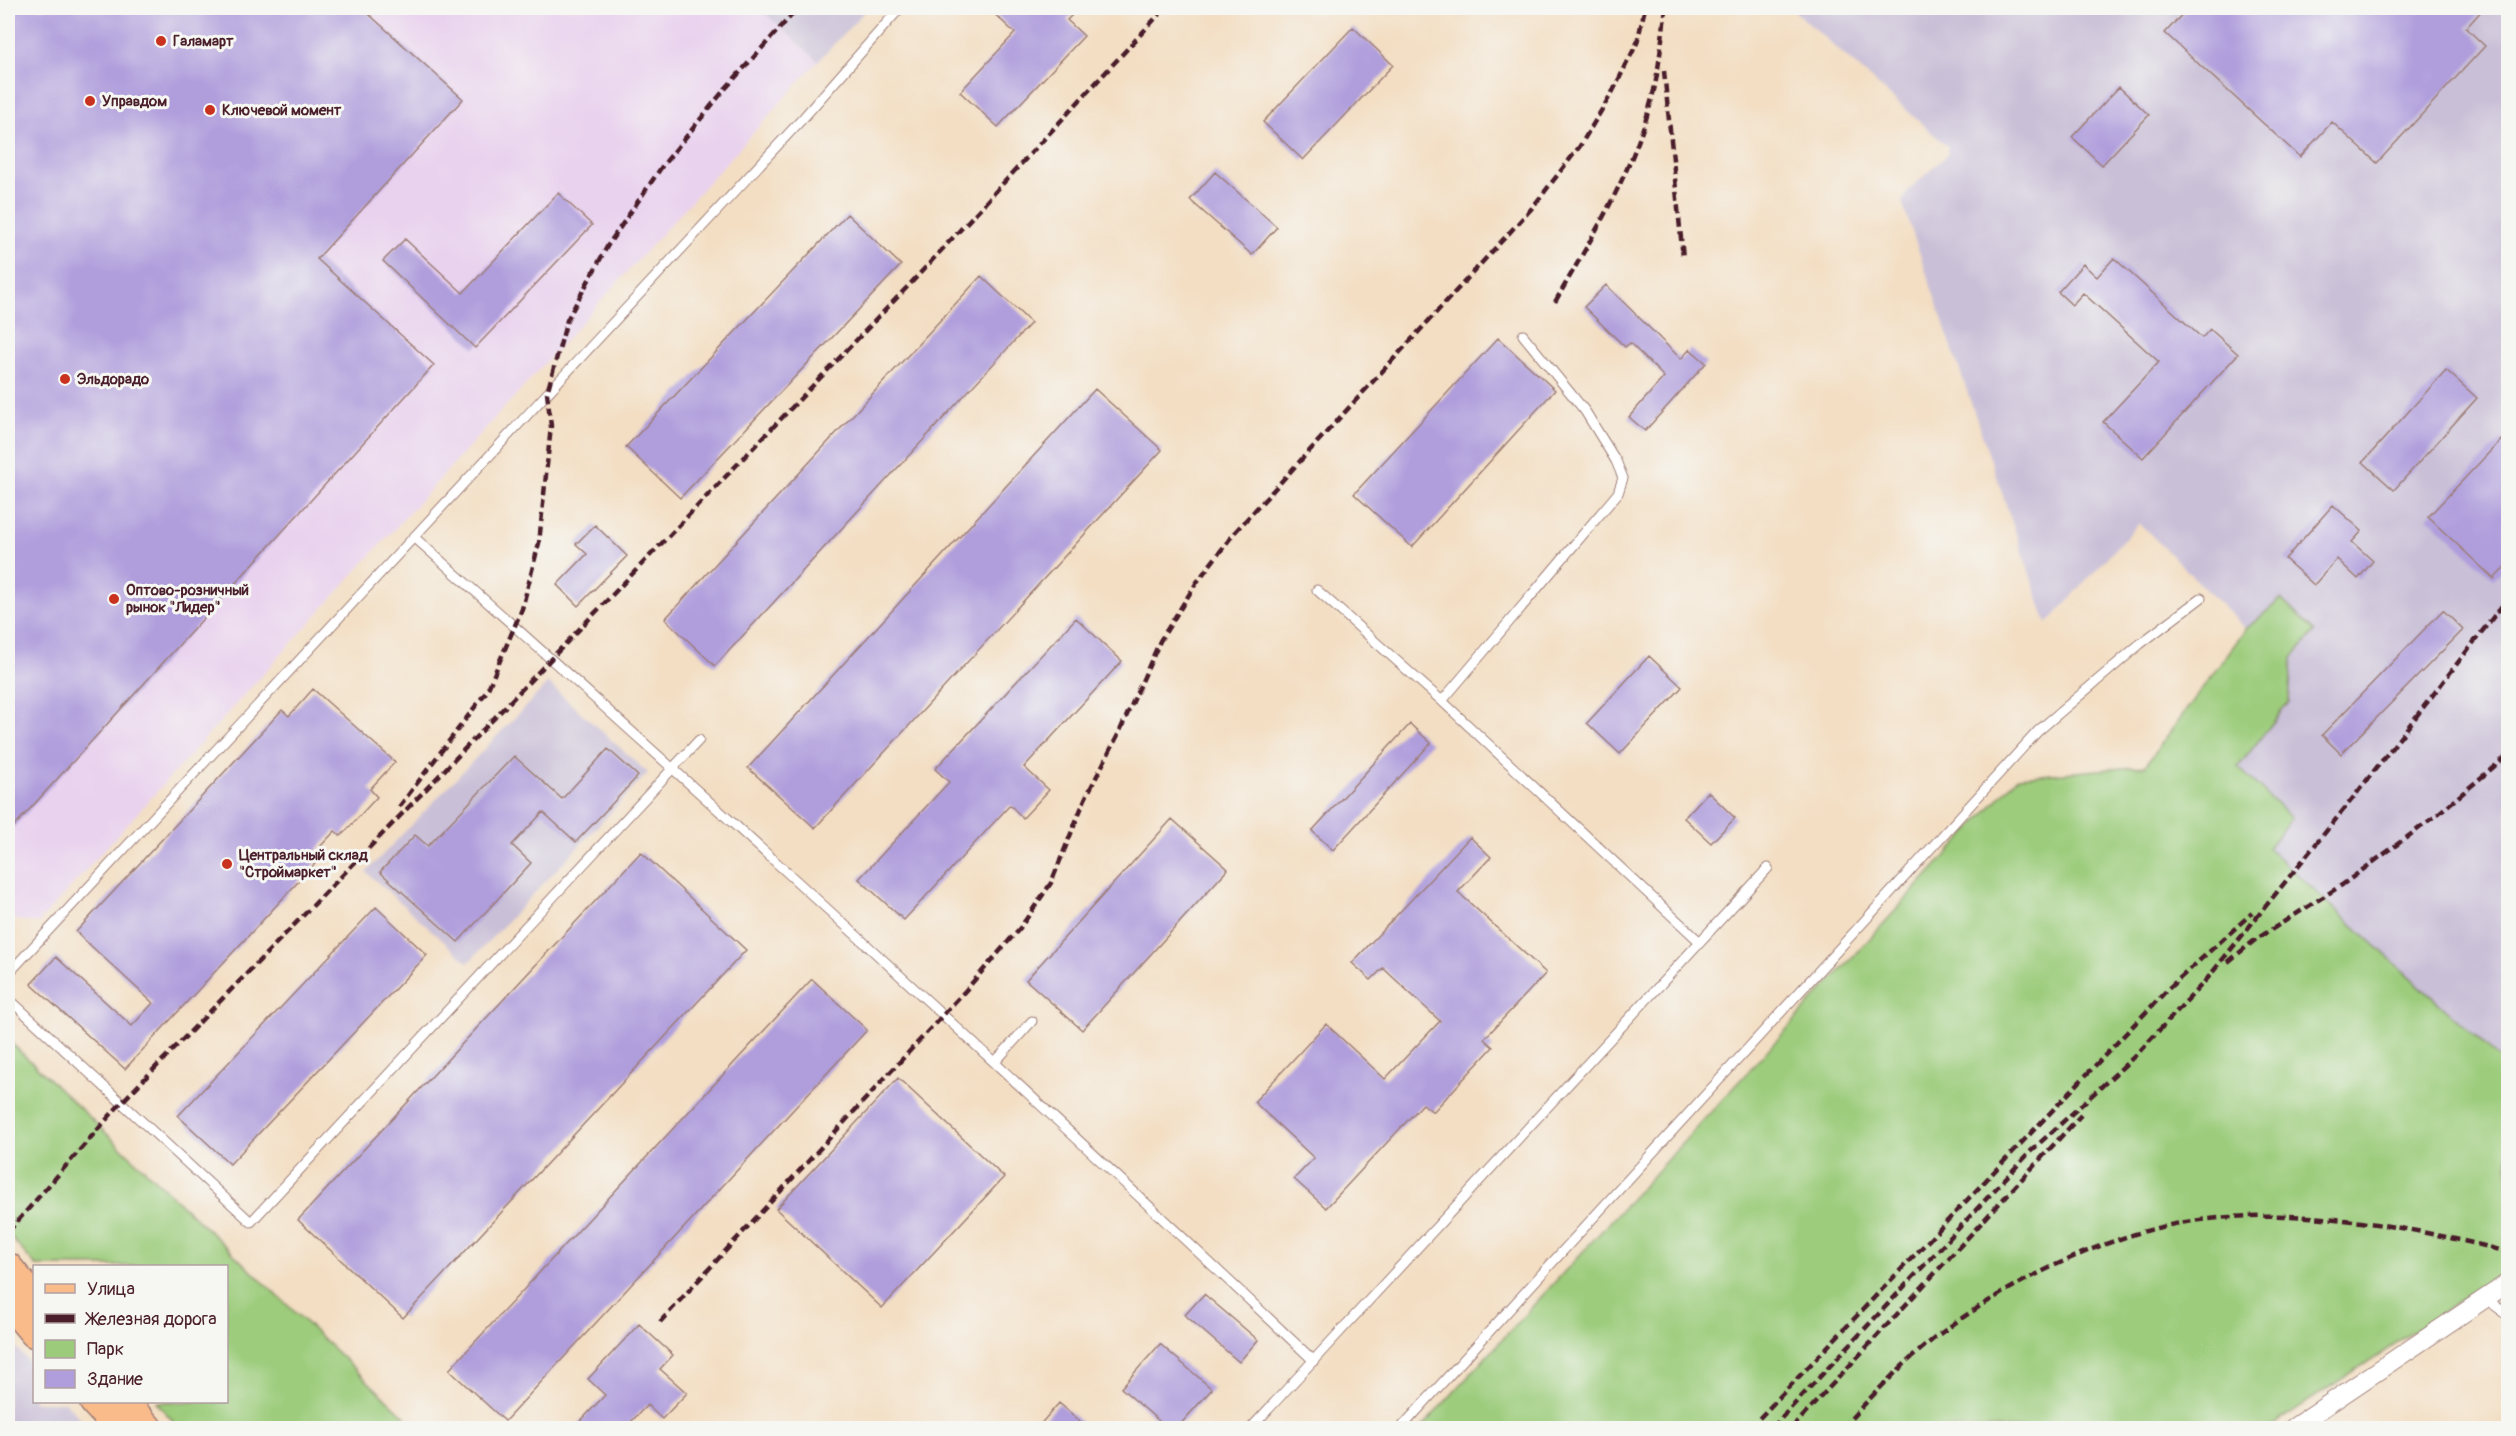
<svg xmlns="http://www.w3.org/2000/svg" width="2516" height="1436" font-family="Pangolin,sans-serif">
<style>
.built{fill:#e9d2ee}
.industrial{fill:#c9bfd7}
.green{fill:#9ccc7b;stroke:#737653;stroke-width:1.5}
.building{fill:#af9ddc}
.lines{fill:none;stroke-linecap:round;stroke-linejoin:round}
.service-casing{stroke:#9e7e77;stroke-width:11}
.minor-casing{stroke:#9e7e77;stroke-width:20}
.primary-casing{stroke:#9e7e77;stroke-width:31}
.service{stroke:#fff;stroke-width:9}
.minor{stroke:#fff;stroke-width:18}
.primary{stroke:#fabb8b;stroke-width:28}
.rail{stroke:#4a1f2b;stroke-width:4.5;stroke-dasharray:9 4.5;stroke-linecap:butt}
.poi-dot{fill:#c8321e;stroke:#f6f6f2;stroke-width:2}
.labels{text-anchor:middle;stroke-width:6;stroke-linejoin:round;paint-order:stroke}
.poi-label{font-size:15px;font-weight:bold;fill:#4a1f2b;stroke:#f6f6f2;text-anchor:start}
</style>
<rect width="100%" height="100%" fill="#f6f6f2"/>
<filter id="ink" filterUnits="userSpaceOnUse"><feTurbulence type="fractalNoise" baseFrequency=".0167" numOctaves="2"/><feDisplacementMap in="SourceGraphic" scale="12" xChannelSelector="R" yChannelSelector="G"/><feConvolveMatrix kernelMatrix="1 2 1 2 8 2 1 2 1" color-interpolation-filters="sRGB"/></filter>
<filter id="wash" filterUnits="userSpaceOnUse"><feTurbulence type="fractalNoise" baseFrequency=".008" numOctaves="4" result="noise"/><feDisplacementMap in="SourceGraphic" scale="24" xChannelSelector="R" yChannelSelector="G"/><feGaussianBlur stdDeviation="1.35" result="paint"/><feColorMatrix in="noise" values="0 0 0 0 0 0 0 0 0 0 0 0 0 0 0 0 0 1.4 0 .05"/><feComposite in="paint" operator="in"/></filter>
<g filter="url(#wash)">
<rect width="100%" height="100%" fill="#f3dec3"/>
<path class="built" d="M8,8h751l59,53 -780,862 -30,-4z"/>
<path class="industrial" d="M759,8h109l-50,53z
M1791,8h717v1065l-240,-225 23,-30 -53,-51 51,-64 3,-45 23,-26 -33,-33 -36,30 -107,-106 -92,101 -145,-422 7,-12 39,-36v-7z
M548,683l100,90 -180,190 -102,-91z
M8,1338l26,30v34h31l24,26h-81z"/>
<path class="green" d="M2281,599l34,33 -23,26 -3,44 -51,65 53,51 -23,30 240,218v203l-240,159h-847l597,-651 127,-11 101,-137z
M8,1040l409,388h-238l-23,-26h70v-136h-190l-28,-32z"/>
<g id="blocks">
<path class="building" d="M8,8h354l101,91 -146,160 117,106 -426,468z
M988,8h91l-12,12 17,16 -86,91 -38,-35 55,-59z
M2188,8h296l-18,20 19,18 -108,117 -45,-41 -32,35 -135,-124z
M1353,27l40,38 -90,95 -40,-38z
M2119,87l30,28 -47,50 -30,-28z
M1215,172l62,55 -25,28 -62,-55z
M558,193l34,32 -117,123 -92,-87 22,-22 58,54z
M847,214l54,51 -221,233 -54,-51z
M2114,258l88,80 8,-9 28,25 -95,104 -40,-36 56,-60 -76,-69 -11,12 -14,-13 25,-28 14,13z
M981,276l50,47 -316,343 -50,-47z
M1606,285l75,74 9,-10 16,14 -61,68 -16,-14 35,-40 -34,-34 -5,4 -41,-40z
M1498,338l57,52 -143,157 -58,-53z
M2446,370l31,28 -83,92 -31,-28z
M1095,389l67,61 -347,378 -67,-60z
M2501,440l7,8v116l-14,15 -66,-62z
M2333,505l29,26 -10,11 21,19 -15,18 -21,-20 -23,26 -29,-26z
M595,525l32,31 -49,50 -21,-21 30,-31 -11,-10z
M2443,610l20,20 -122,124 -19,-19z
M1076,618l46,43 -98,106 25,23 -26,28 -13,-13 -106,115 -45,-41 90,-97 -14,-13z
M1649,656l33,31 -62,67 -33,-31z
M313,689l82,73 -25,27 7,8 -36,39 -6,-5 -19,20 6,5 -197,213 -94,-85 25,-27 76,69 21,-23 -77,-71 206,-222 7,6z
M1410,724l21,19 -98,107 -21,-19z
M608,749l30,27 -62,66 -33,-30 -31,33 19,18 -73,79 -78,-70 35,-37 13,11 86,-90 48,43z
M1708,792l27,26 -24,25 -27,-25z
M1172,819l56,50 -146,161 -56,-50z
M1470,837l21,20 -33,35 88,81 -62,66 9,8 -60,65 -10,-8 -97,104 -32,-29 20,-21 -60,-56 72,-78 59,55 55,-58 -57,-53 -12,12 -19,-17z
M641,852l105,98 -343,368 -105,-98z
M376,907l51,48 -197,209 -52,-48z
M812,979l55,51 -362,391 -56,-51z
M898,1078l106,99 -122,131 -106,-99z
M1204,1294l54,46 -19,22 -54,-47z
M639,1324l34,31 -13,14 27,24 -25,26 -15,-14 -22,23h-51l31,-33 -17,-16z
M1160,1344l52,45 -35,39h-10l-46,-40z
M1059,1403l29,25h-51z"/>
</g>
</g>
<g filter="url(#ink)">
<use href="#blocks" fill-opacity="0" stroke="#9e7e77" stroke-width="1.5"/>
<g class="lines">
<defs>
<path id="service" d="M414,537c304,270 604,544 900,824
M1317,590l125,111 258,241
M1442,701l176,-208 5,-15 -7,-17 -31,-50 -62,-76
M8,974l796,-857 96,-109
M8,998l243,224 448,-482
M995,1062l37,-41
M2486,1299l22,16
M1251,1428l517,-560
M1401,1428l637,-697 102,-87 61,-46"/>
<path id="minor" d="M2293,1428l215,-145"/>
<path id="primary" d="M8,1267l26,31
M8,1302l26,31
M94,1402l24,26
M125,1402l23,26"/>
</defs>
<use href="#service" class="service-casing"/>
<use href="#minor" class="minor-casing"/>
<use href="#primary" class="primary-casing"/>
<use href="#service" class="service"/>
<use href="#minor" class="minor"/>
<use href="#primary" class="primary"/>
<path class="rail" d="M1664,71l19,187
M1555,302c39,-68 81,-135 99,-212 6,-27 8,-55 12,-82
M399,807l88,-116 35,-82 17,-66 12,-117 -4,-33 20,-73 41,-75 55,-80 62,-76 73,-81
M2228,962l27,-22 87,-55 91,-67 75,-63
M8,1232l113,-129 312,-321 479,-500 253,-274
M660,1322l305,-331 55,-63 31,-45 34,-84 34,-66 41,-92 37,-59 38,-50 297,-324 48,-62 33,-55 24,-48 8,-35
M1750,1428l419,-440 83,-75
M1772,1428l259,-277 106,-97 70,-75 146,-181 155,-200
M1792,1428l289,-313
M1842,1428c32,-34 64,-69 102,-97 64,-48 162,-96 242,-109 108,-17 219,3 322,30"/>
</g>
</g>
<g class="poi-dot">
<circle cx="161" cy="41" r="6"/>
<circle cx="90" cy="101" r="6"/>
<circle cx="210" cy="110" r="6"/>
<circle cx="65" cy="379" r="6"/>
<circle cx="114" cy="599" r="6"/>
<circle cx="227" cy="864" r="6"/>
</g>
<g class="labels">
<g class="poi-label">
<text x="173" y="46">Галамарт</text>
<text x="102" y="106">Управдом</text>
<text x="222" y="115">Ключевой момент</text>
<text x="77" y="384">Эльдорадо</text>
<text x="126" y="595">Оптово-розничный<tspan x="126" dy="17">рынок "Лидер"</tspan></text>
<text x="239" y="860">Центральный склад<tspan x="239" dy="17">"Строймаркет"</tspan></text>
</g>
</g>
<rect width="2516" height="1436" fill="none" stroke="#f6f6f2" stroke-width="30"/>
<rect x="33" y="1265" width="195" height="138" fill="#f6f6f2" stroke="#b1a0a2" stroke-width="1.5"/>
<rect x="45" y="1284" width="30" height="9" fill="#fabb8b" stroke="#b1a0a2" stroke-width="1.5"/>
<text x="87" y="1295" font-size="18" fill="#4a1f2b">Улица</text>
<rect x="45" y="1314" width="30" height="9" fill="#4a1f2b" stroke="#b1a0a2" stroke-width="1.5"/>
<text x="87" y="1325" font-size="18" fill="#4a1f2b">Железная дорога</text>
<rect x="45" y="1340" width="30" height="18" fill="#9ccc7b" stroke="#b1a0a2" stroke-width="1.5"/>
<text x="87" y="1355" font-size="18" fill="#4a1f2b">Парк</text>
<rect x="45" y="1370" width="30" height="18" fill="#af9ddc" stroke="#b1a0a2" stroke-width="1.5"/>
<text x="87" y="1385" font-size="18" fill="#4a1f2b">Здание</text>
</svg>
